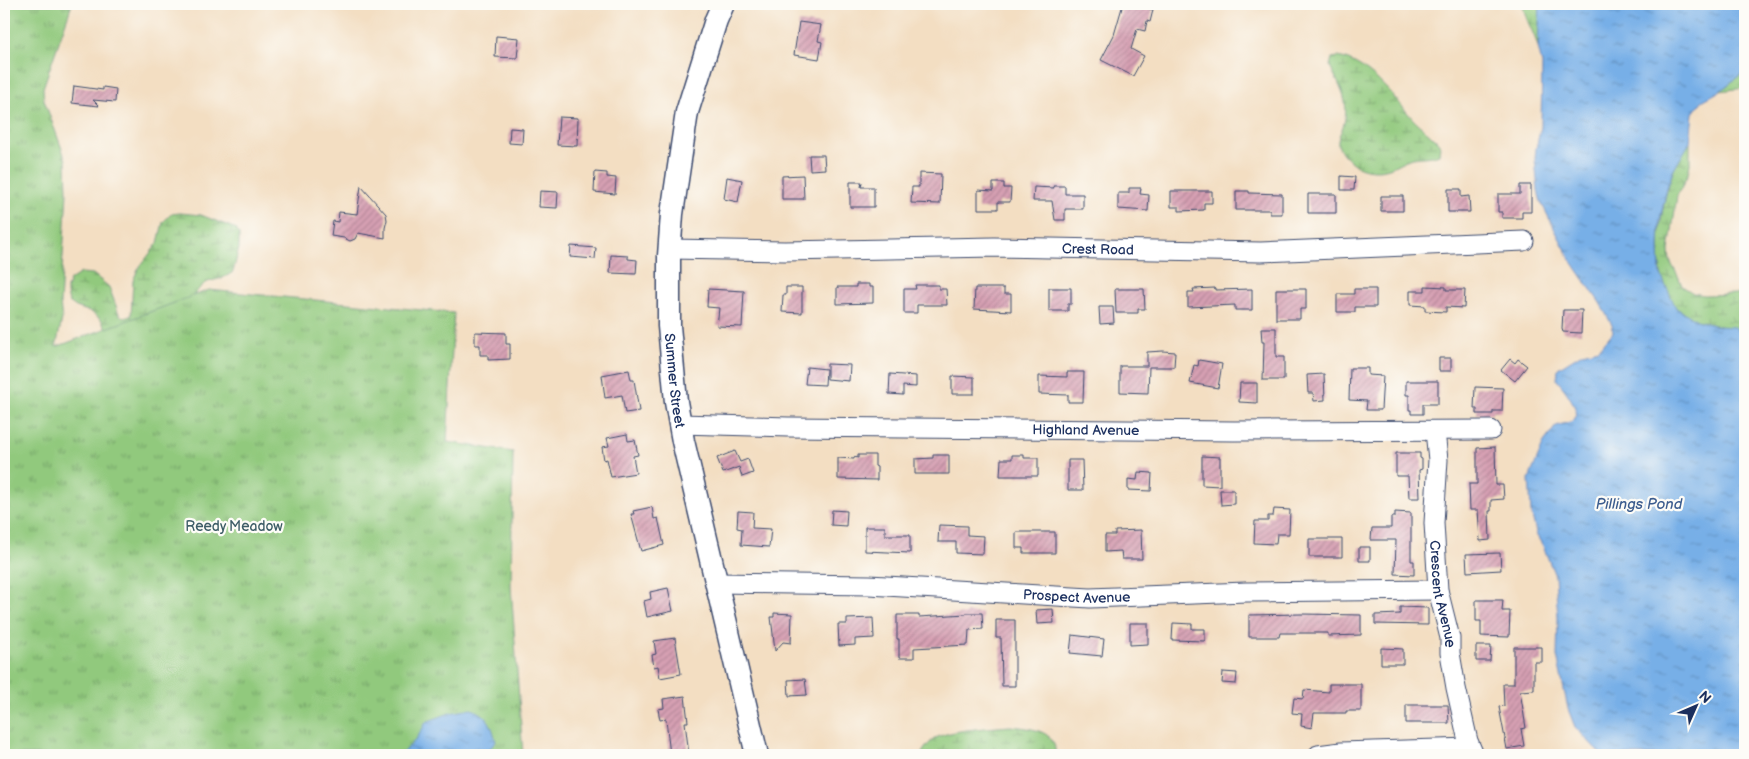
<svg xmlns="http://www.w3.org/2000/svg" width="1749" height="759" font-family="'Balsamiq Sans',sans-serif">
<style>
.wetland{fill:url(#wetland-marsh);stroke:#567c6e}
.park{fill:url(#park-tufts);stroke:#567c6e}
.water{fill:url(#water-ripples);stroke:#496fa2}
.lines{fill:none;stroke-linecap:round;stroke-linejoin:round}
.stream{stroke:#77afe7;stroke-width:4.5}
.building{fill:url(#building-hatch)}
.minor-casing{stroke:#3b496d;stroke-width:21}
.major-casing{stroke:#3b496d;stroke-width:25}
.minor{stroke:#fff;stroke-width:19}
.major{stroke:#fff;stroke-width:22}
.labels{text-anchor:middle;stroke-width:4.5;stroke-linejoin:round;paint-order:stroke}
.street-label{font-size:14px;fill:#1b2f5e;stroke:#fdfcf7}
.park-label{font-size:14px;fill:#3e5d67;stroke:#fdfcf7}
.water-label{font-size:15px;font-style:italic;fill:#3b5c8e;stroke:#fdfcf7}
</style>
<defs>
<pattern id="wetland-marsh" width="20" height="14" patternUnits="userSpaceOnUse" patternTransform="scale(1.25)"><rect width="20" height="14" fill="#91c97d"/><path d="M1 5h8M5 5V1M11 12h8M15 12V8" fill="none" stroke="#76a46a"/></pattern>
<pattern id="park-tufts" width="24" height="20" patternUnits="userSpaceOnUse" patternTransform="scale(1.25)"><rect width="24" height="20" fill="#91c97d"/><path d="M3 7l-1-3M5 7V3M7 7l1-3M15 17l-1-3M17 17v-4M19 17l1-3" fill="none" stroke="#76a46a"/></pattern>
<pattern id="water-ripples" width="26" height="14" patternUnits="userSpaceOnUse" patternTransform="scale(1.25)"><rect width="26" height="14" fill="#77afe7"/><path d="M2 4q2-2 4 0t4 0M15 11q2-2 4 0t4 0" fill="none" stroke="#618fbe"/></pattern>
<pattern id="building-hatch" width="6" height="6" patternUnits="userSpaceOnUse" patternTransform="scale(1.25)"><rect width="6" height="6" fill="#d7a0b3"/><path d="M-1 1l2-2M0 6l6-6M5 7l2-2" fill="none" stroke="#ae8395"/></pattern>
</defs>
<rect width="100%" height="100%" fill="#fdfcf7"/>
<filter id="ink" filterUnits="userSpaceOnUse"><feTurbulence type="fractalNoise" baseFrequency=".02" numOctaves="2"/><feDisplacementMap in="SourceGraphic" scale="10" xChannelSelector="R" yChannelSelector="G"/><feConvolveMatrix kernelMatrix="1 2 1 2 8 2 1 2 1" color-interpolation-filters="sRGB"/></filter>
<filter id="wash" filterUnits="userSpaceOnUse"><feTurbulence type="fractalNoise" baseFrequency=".0096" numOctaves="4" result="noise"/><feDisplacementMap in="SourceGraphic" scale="20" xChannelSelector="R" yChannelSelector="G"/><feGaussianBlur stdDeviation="1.12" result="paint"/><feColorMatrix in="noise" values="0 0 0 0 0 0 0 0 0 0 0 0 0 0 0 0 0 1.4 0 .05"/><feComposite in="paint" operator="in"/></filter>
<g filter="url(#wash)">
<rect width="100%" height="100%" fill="#f3dec2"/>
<path class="wetland" d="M1523,4h17l-2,43c-4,-15 -14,-29 -15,-43z
M1338,57c31,6 55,39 74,61 9,10 21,17 28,27l-1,9c-9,4 -20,2 -30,5 -6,2 -11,5 -17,8 -16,6 -34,3 -45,-9 -4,-4 -7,-8 -9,-13 -1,-8 4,-14 6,-22 6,-23 -5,-37 -14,-57l2,-8z
M1745,71v17l-25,3z
M1690,142v22l-2,10 -11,22 -8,55 1,10 9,17 3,8 11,7 11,2 31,-1 10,-3v46c-9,-11 -18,-9 -31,-12 -10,-2 -20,-5 -29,-10 -39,-22 -26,-108 -12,-143 4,-10 11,-20 17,-30z
M180,213l21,2 35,14 3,6v13l-6,24c-19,14 -26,1 -41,27l-84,38 -2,-9 -5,-9 -10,-7 -15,-5 -7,-5 -2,-8v-6l3,-8 11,-7 12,1 16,13 10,27 5,4 7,-2 2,-35 5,-12 20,-26 5,-21 8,-8z
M1010,726c18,2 48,3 45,29h-134c4,-8 11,-16 19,-19 18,-7 50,-8 70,-10z"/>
<path class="park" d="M4,4h68l-29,84 1,12 22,60 1,33 -7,110 2,16 -6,28 153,-57 245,23 -7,129 66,10 -2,134 12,169h-519z"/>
<path class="water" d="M1540,4h205v67l-25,20 -18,10 -9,12 -3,29 -17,29 -6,17 -7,32 -1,27 1,26 16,35 21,12 19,6 18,1 11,10v418h-143l-27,-28 -7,-18 -11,-53 1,-38 -3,-42 -12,-30 -6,-10 -6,-24 -1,-19 -1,-14 15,-37 12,-16 17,-5 4,-6c-3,-14 -11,-24 -20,-35l1,-12 24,-15 17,-4 14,-17 -1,-7 -12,-22 -29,-43 -17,-32 -13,-26 -3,-11 -3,-32 1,-11 5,-21 1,-63 -4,-17z
M471,709c18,5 21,17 25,33l-7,7 -13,6h-76c13,-12 18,-16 26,-33l24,-9z"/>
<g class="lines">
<path class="stream" d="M1741,332l4,-6"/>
</g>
<g id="blocks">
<path class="building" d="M1123,4h10l20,6 -3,12 -3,-1 -2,10 -8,-2 -6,20 13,7 -11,20 -32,-16 13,-25z
M799,22l22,3 -3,16 4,1 -3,17 -25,-4z
M496,36l23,2 -2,20 -22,-1z
M74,86l29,4v-3l13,2 -1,13 -22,-2 6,6 -27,-3z
M559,117l19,1 -1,28 -20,-1z
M510,128l13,1 -1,15 -13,-1z
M809,155h15l1,14 -15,1z
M595,172l12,1v4l9,1 -1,16 -21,-2z
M919,173l22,1 -1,30 -29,-1 1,-16h7z
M803,175l1,24h-22v-23z
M1341,176l14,1 -1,13h-13z
M727,177l15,3 -4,22 -14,-3z
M850,182h12l-1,5h13v20h-24z
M993,183h11v5h7l-1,14h-12v7h-20v-19l15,1z
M1520,185h11v27h-9v6h-20v-6h-4v-18h22z
M361,186l25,28 1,6 -2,8v10l-27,-5 -3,6 -5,2 -6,-3 -13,-2 2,-15 5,1 1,-10 18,2z
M1053,186h12v8h18v15h-18v11h-10l-3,-19h-19l1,-14 20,1z
M1129,188h12l-1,6 9,1 -1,16 -30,-2v-16h11z
M1448,189h13v8l8,-1 1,16h-22z
M540,191l18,1 -1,16 -18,-1z
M1171,191h41v12h-8v7l-25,1v-4h-8z
M1236,191h13v2l33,1v20h-12v-4h-34z
M1308,194h28v19h-28z
M1381,196h22v15h-22z
M571,246l25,2 -1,11 -25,-2z
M611,255l17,1v3l9,1 -1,14 -26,-1z
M856,284h13v3h4v16l-36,1v-17h19z
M915,285h24v4h7l1,16h-30v8h-13v-24h12z
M1425,286l21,1v3h19l-1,18 -18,-1v5l-21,-1v-5l-15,-1v-14h15z
M786,287h16v26l-20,-1 1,-17h3z
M975,288h29v6h7v17l-37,-2z
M1049,288h22v16h-3v7h-19z
M1215,288v2l37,-1v21h-17v-5l-47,2v-15h6l-1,-3z
M708,289l36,2 -2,36 -25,-1 2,-18 -12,-1z
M1115,289h29l1,20h-7v4h-22z
M1276,289h30v20h-6v10h-24z
M1354,289h22v18h-21v5h-18v-18h17z
M1099,307h14l1,16 -14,1z
M1563,310h19l-1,23 -18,-1 -1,-3z
M1261,328h15v29h8v23h-21l1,-38h-2z
M475,332l31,1v11h4v15l-22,1v-5h-8v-10h-5z
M1163,351l12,1 -1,15h-25l-1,26 -28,-1v-26h27v-14z
M1439,358h12v13h-12z
M1510,359l5,4 3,-4 9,7 -12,15 -14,-11z
M1199,360l23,4 -4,24 -28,-5 4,-18 4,1z
M827,364l23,1 -1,16 -22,-2z
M807,367l19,2 -1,16 -20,-1z
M1350,368h18v7l15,1 -2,34h-15l1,-9 -18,-1z
M629,370l2,10h3l5,31 -14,2 -3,-18 -17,3 -3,-23z
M1067,372h17l-1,30h-15v-7l-29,-1v-18l28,1z
M890,374l26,2v11l-13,-1v9l-14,-1z
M1324,374l1,26 -11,1 -1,-8h-5l-1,-18z
M952,376l22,1v17h-22z
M1406,381h32v23h-15v10h-12v-4h-2v-15h-3z
M1240,383h17v20l-18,-1z
M1475,387l28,1 -1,23h-9v3h-16v-5h-3z
M627,434l1,7 7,-1 3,15 -5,1 3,17 -25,4 -4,-18 -3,1 -2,-13 7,-1 -2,-8z
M1495,447l1,38h7l1,14 -13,1v11h-2l1,29 -10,1 -2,-31h-8l-1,-26h8v-36z
M735,451l5,11 8,-3 5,14 -11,4 -3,-10 -16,6 -6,-15z
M1396,453h24v5l2,1v10l-3,1 1,28h-11l-1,-22h-12z
M858,455h17v11l2,1v13l-39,-1v-21l16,1v-2l4,1z
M933,455h16v19h-34v-15l18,-1z
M1012,455h12v3h14v18h-38l1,-17h11z
M1202,456l18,1v29l-18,-1z
M1068,460h14l1,30h-15z
M1138,472l14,1 -1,18 -23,-1v-11l9,1z
M1220,490h14v14l-13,1z
M652,507l2,12 4,-1 6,27 -23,6 -10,-37h3l-1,-3z
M1274,509l16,1 -1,24h-12l-1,10 -22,-1 1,-22h13v-5h5z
M832,510l15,1 -1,15 -15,-1z
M738,511l15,1 -1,16 19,1 -2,18 -28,-2 1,-16 -5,-1z
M1395,512l16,1v48h3v14l-19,-1 1,-34h-25l1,-12h19v-11h4z
M939,525l28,1v9l17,1 -1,18 -27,-1v-11h-18z
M865,527h20v8h25v18l-45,-2z
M1141,530l1,29h-20l-1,-8 -16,1v-17h10v-4z
M1016,532h39v21h-32v-5h-7z
M1309,539h33v18h-33z
M1359,547h11v14h-11z
M1500,553l1,17 -34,2 -1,-18z
M668,588l5,23 -26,6 -3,-16 7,-2 -1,-7z
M1476,600h27l-1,11h8l-1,26 -28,-1v-15h-5z
M1400,607l28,1v17l-53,-1v-9l25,-1z
M1053,609l1,14 -17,1 -1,-14z
M774,613l18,1 -1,29 -8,-1 -8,9 -4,-34h3z
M966,613h16l1,16 -14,1 -1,15 -54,3v10h-15v-19h-2v-24h22v2l47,-3z
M1301,614l60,1v20l-33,1v-3h-48l-1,4h-30v-22z
M873,618l1,20 -19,1v6l-16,1 -1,-22h9v-5z
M996,620h19v66h-13l-1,-48h-5z
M1130,623h18v21l-18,1z
M1173,623l19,1v5h13v12l-33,-1z
M1072,635l32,4 -2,17 -32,-3z
M675,638l6,36 -21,4 -2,-12 -4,1 -2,-12 4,-1 -2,-13z
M1476,646h15l-1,15h-14z
M1514,647h28v15h-8v28l-14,1 6,37 -5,1 3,17 -17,3 -8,-42 5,-1 -1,-22h11z
M1381,648l22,1v15h-22z
M1223,672l14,1 -1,11 -14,-1z
M805,679l2,16 -18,1 -1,-16z
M1329,684h32v27h-15v2h-32l-2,15 -11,-2 1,-12 -10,-1 2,-15 9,1 1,-9 25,2z
M685,696l3,26h-3l4,33h-19l-4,-36 -6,1 -2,-11 6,-1 -1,-9z
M1406,705h42l1,18h-43z"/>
</g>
</g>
<g filter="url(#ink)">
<use href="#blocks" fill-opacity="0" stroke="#3b496d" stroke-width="1"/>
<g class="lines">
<defs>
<g id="minor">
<path id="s1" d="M670,249l115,2 209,-4 267,5 263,-11"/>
<path id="s2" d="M680,424l108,3 446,4 257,-1"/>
<path id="s3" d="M1435,431l3,29 -4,63 4,67 12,48v15l6,35 12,53 6,14"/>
<path id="s4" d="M716,583l153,2 221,13 156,-6 192,-2"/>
<path d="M1318,755l23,-3 129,-4"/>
</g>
<g id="major">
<path id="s5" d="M723,4l-7,16 -29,92 -15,102 -3,42v70l7,76 7,39 74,314"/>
</g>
</defs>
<use href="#minor" class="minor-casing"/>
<use href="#major" class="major-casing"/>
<use href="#minor" class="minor"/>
<use href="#major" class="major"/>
</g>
</g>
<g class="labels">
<g class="street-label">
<text dy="5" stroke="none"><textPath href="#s1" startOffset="428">Crest Road</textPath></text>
<text dy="5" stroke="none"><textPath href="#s5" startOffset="384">Summer Street</textPath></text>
<text dy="5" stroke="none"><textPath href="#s2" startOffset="406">Highland Avenue</textPath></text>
<text dy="5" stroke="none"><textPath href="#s3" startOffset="164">Crescent Avenue</textPath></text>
<text dy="5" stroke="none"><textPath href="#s4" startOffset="361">Prospect Avenue</textPath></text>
</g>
<g class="park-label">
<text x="234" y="531">Reedy Meadow</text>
</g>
<g class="water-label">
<text x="1639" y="509">Pillings Pond</text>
</g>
</g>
<rect width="1749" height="759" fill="none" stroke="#fdfcf7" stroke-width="20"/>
<g transform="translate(1696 706) rotate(45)" stroke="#fdfcf7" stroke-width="4" paint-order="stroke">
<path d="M0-4L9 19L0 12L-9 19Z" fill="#1b2f5e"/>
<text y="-8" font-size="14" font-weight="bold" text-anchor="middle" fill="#1b2f5e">N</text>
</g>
</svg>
